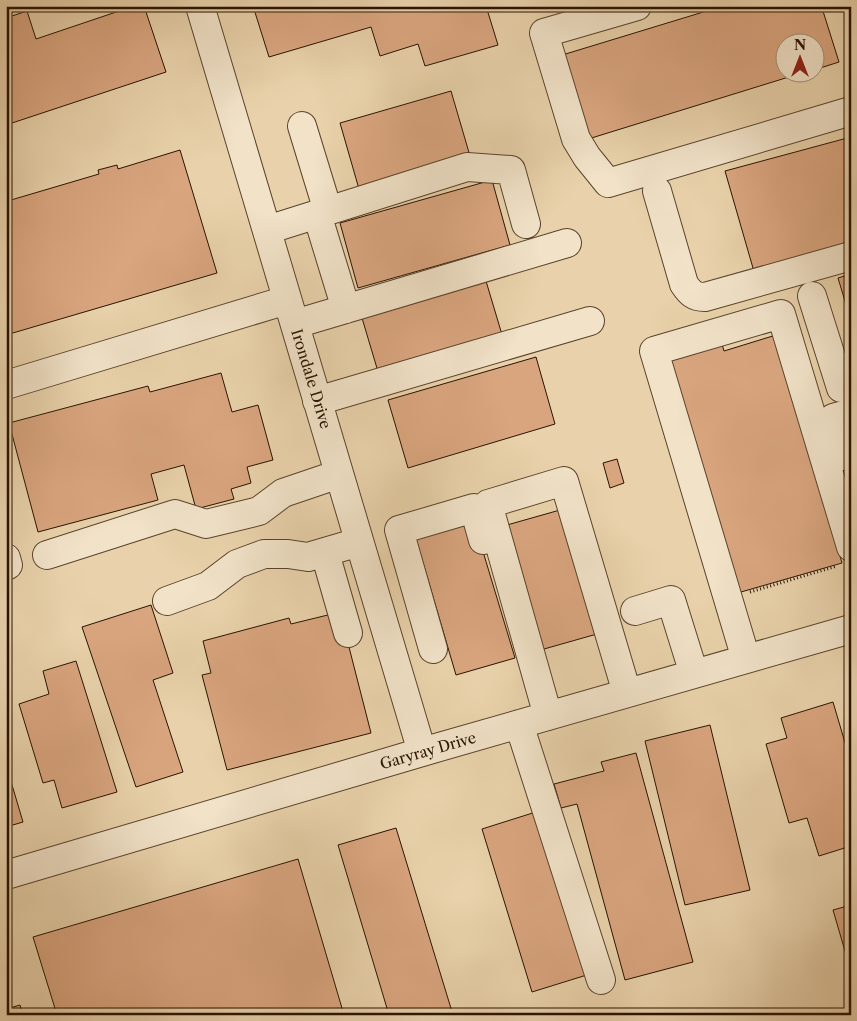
<svg xmlns="http://www.w3.org/2000/svg" width="857" height="1021" font-family="'Libre Caslon Text',serif">
<style>
.building{fill:#d9a57f;stroke:#291300}
.lines{fill:none;stroke-linecap:round;stroke-linejoin:round}
.minor-casing{stroke:#59432b;stroke-width:30}
.path{stroke:#291300;stroke-width:3;stroke-dasharray:1 2.5;stroke-linecap:butt}
.minor{stroke:#f1e2c8;stroke-width:28}
.labels{text-anchor:middle;stroke-width:4;stroke-linejoin:round;paint-order:stroke}
.street-label{font-size:15px;fill:#291300;stroke:#f1e2c8}
</style>
<rect width="100%" height="100%" fill="#e9d2ab"/>
<filter id="stains"><feTurbulence type="fractalNoise" baseFrequency=".004" numOctaves="4"/><feColorMatrix values="0 0 0 0 .2 0 0 0 0 .09 0 0 0 0 .02 0 0 0 .5 -.17"/></filter>
<radialGradient id="worn" r=".72"><stop offset=".6" stop-color="#630" stop-opacity="0"/><stop offset="1" stop-color="#630" stop-opacity=".3"/></radialGradient>
<path class="building" d="M134,6h10l22,66 -160,53v-107l21,-7 9,28z
M253,6h233l12,39 -73,21 -7,-22 -38,12 -9,-29 -102,30z
M723,6h105l-6,2 17,54 -25,8v-28h-30v30h21l-220,68 -26,-84z
M451,91l19,65 -111,33 -19,-66z
M851,137v111l-96,27 -30,-104z
M180,150l37,123 -211,62v-138l4,-1 1,4 88,-26 -1,-4 19,-5 1,4z
M492,180l18,65 -152,43 -18,-65z
M483,271l20,67 -124,37 -20,-67z
M851,274v47l-13,-43z
M776,335l66,228 -108,31 -70,-241 56,-16 4,14z
M536,357l19,67 -147,44 -20,-68z
M221,373l11,39 26,-7 15,55 -26,7 4,16 -20,6 3,10 -38,10 -12,-44 -33,9 7,26 -120,32 -29,-109 139,-37 2,6z
M617,459l7,24 -14,5 -7,-25z
M567,508l37,124 -67,19 -37,-124z
M472,515l43,143 -59,17 -42,-143z
M151,605l22,68 -20,7 30,92 -47,15 -54,-160z
M340,612l31,121 -144,37 -25,-95 9,-2 -8,-32 86,-23 2,6z
M76,661l41,131 -55,16 -8,-28 -11,3 -24,-79 30,-10 -6,-23z
M833,702l18,61v83l-32,10 -12,-38 -18,5 -23,-79 21,-6 -6,-20z
M710,725l40,165 -65,15 -40,-164z
M636,753l57,209 -68,18 -48,-176 -16,4 -7,-24 50,-13 -3,-9z
M7,768l16,54 -17,5v-58z
M539,811l51,163 -58,18 -50,-163z
M396,828l57,187h-64l-51,-170z
M298,859l46,156h-287l-24,-78z
M851,905v52l-4,1 -14,-48z
M20,1005l3,10h-17v-6z"/>
<g class="lines">
<defs>
<path id="minor" d="M200,6l222,746
M637,6l-93,27 32,106 11,18 21,26 243,-72
M302,126l26,85
M657,191l27,93c6,9 10,13 21,13l146,-41
M317,214l29,95
M267,230l200,-63 44,3 15,54
M812,296l29,92 10,-2
M295,324l272,-81
M6,385l281,-85
M317,401l273,-80
M839,457l-6,-23v-16l18,-5
M325,553l23,80
M47,555l128,-41 31,10 53,-13 24,-18 56,-19
M6,558l2,7 -2,1
M167,601l41,-15 29,-22 27,-10h24l20,3 51,-15
M635,611l36,-11 23,74
M433,649l-34,-119 75,-22 9,32
M746,659l-92,-308 127,-37 70,233
M548,716l-60,-212 76,-23 63,212
M519,724l82,256
M6,875l416,-123 429,-123"/>
</defs>
<use href="#minor" class="minor-casing"/>
<path class="path" d="M750,592l87,-26"/>
<use href="#minor" class="minor"/>
</g>
<g class="labels">
<g class="street-label">
<text transform="translate(311 379) rotate(73)" y="5">Irondale Drive</text>
<text transform="translate(428 751) rotate(-16)" y="5">Garyray Drive</text>
</g>
</g>
<rect width="857" height="1021" fill="none" stroke="#e9d2ab" stroke-width="25"/>
<rect x="8" y="8" width="842" height="1006" fill="none" stroke="#291300" stroke-width="2.5"/>
<rect x="12" y="12" width="832" height="996" fill="none" stroke="#291300"/>
<g transform="translate(800 58)"><circle r="24" fill="#f1e2c8" stroke="#a18f78"/>
<path d="M0-4L9 19L0 12L-9 19Z" fill="#8f2418"/>
<text y="-8" font-size="14" font-weight="bold" text-anchor="middle" fill="#291300">N</text>
</g>
<rect width="100%" height="100%" filter="url(#stains)"/>
<rect width="100%" height="100%" fill="url(#worn)"/>
</svg>
